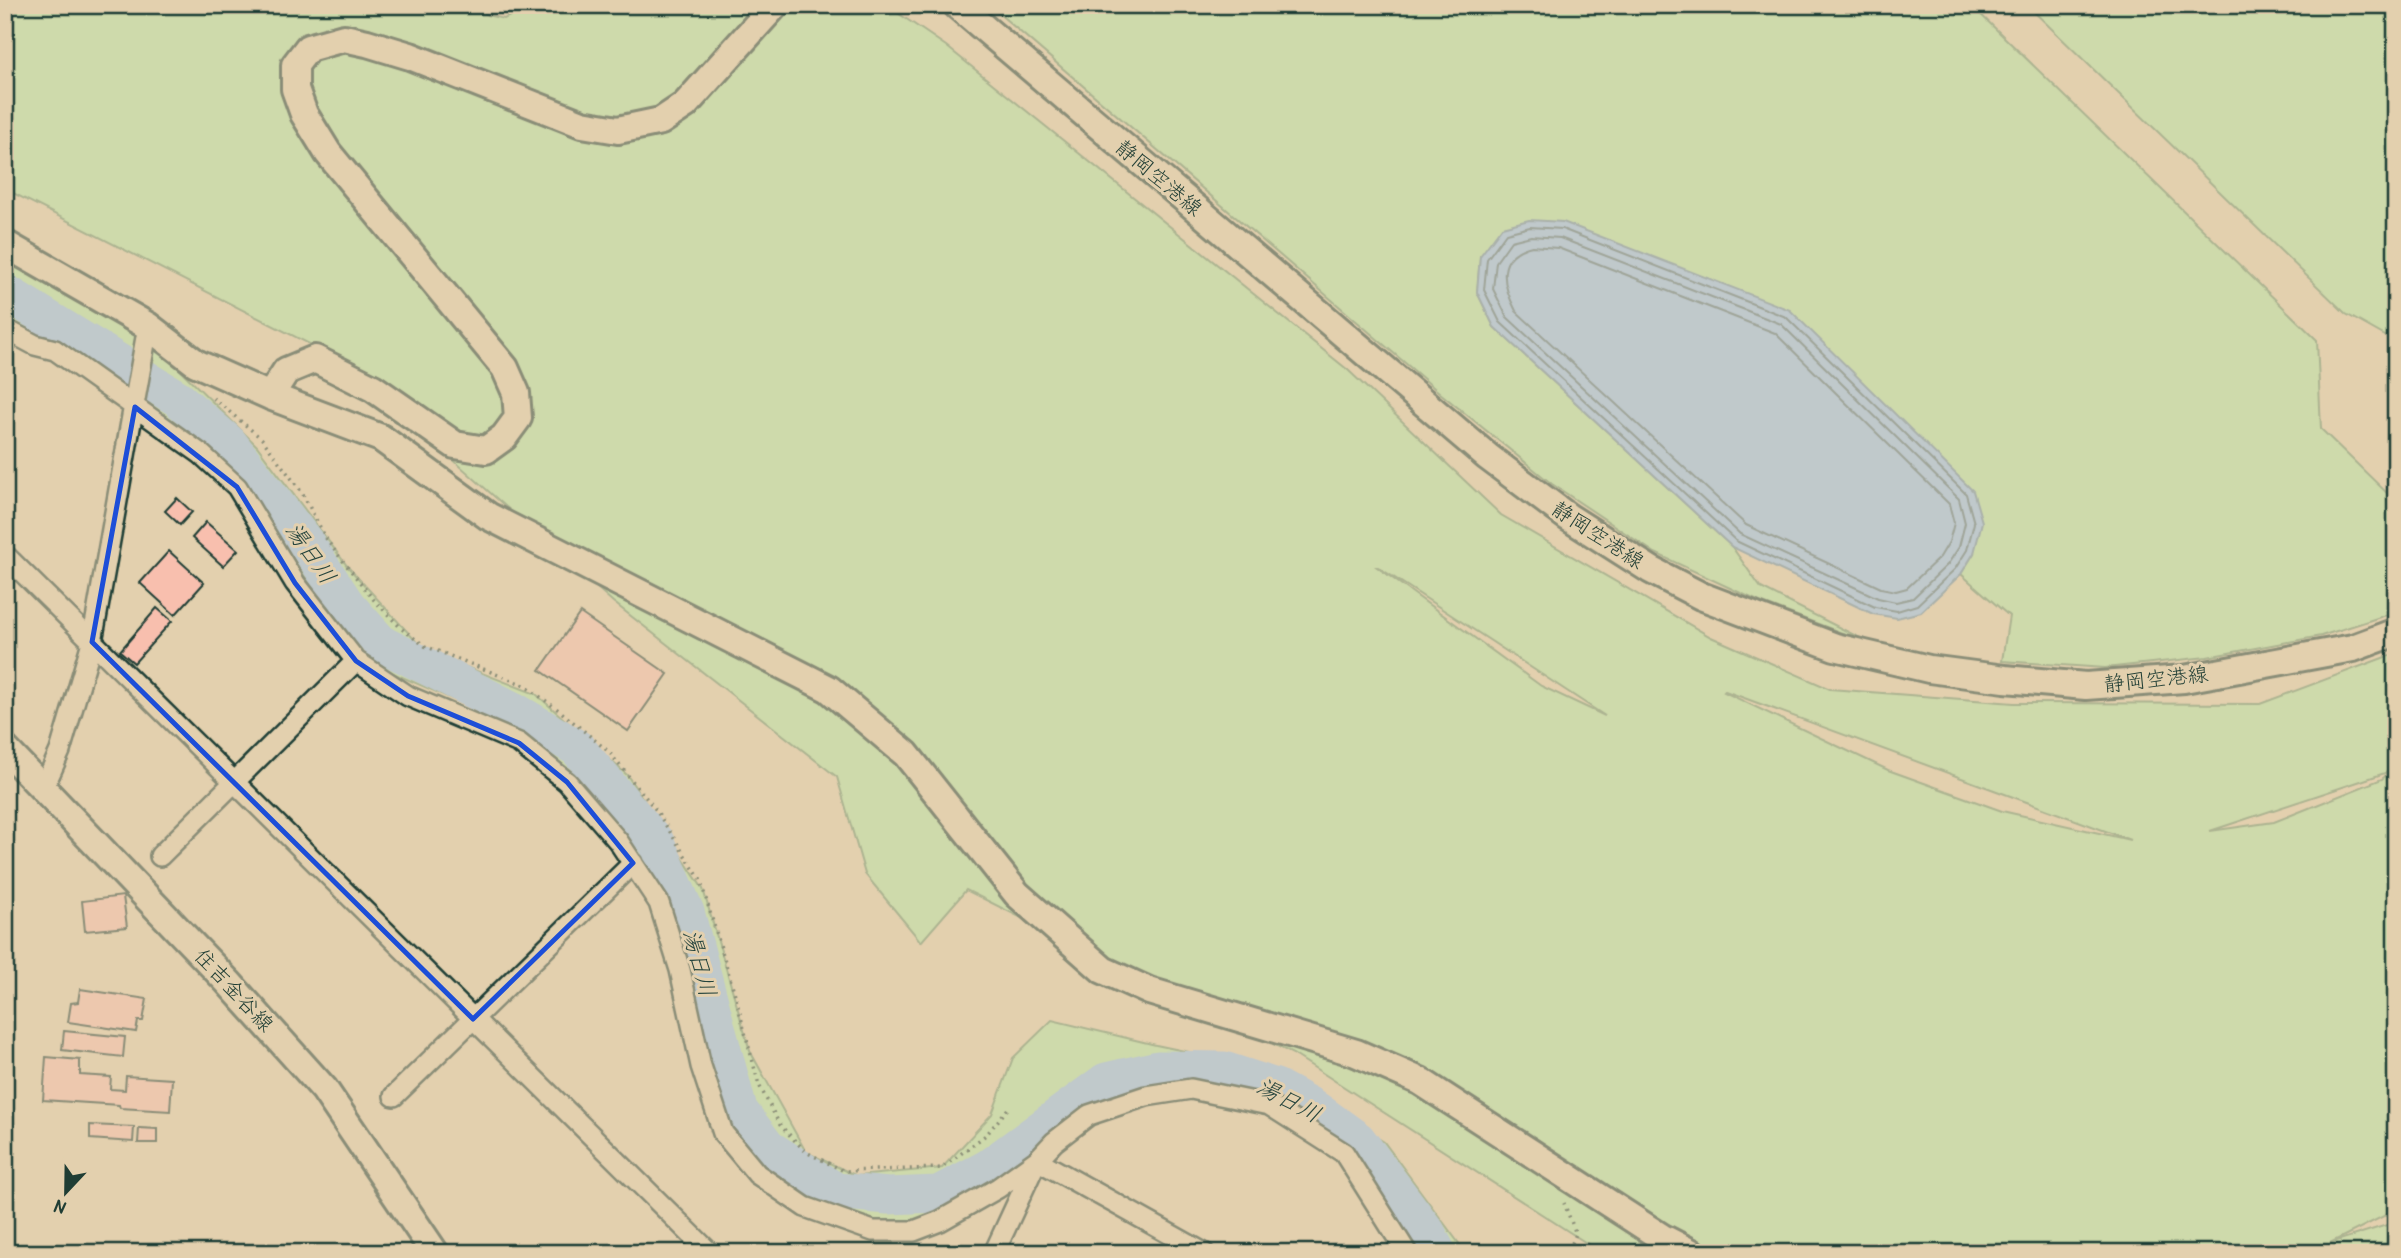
<svg xmlns="http://www.w3.org/2000/svg" width="2401" height="1258" font-family="'Patrick Hand','Klee One',sans-serif">
<style>
.green{fill:#b4e6a6;stroke:#6a926d;stroke-width:2;fill-rule:evenodd}
.water{fill:#94c0ee;stroke:#658ca4;stroke-width:2}
.lines{fill:none;stroke-linecap:round;stroke-linejoin:round}
.shore{stroke:#4e717e;stroke-width:2}
.river{stroke:#94c0ee;stroke-width:37}
.building{fill:#f8bfae;stroke:#1f3d34;stroke-width:2}
.street-casing{stroke:#1f3d34;stroke-width:24}
.secondary-casing{stroke:#1f3d34;stroke-width:32}
.path{stroke:#1f3d34;stroke-width:3.5;stroke-dasharray:2 5;stroke-linecap:butt}
.street{stroke:#e3d0ae;stroke-width:19}
.secondary{stroke:#e3d0ae;stroke-width:26}
.marked{fill:none;stroke:#1d4ed8;stroke-width:5;stroke-linejoin:round}
.labels{text-anchor:middle;stroke-width:6;stroke-linejoin:round;paint-order:stroke}
.street-label{font-size:21px;fill:#1f3d34;stroke:#e3d0ae}
.water-label{font-size:23px;font-style:italic;fill:#25443d;stroke:#e3d0ae}
</style>
<rect width="100%" height="100%" fill="#e3d0ae"/>
<filter id="ink" filterUnits="userSpaceOnUse"><feTurbulence type="fractalNoise" baseFrequency=".0143" numOctaves="2"/><feDisplacementMap in="SourceGraphic" scale="14" xChannelSelector="R" yChannelSelector="G"/><feConvolveMatrix kernelMatrix="1 2 1 2 8 2 1 2 1" color-interpolation-filters="sRGB"/></filter>
<g filter="url(#ink)">
<path class="green" d="M5,5h471l11,10 17,4 28,-14h354l60,41 402,324 153,145 210,122 119,52 184,14 246,1 136,-51v557l-66,33 66,-21v31h-794l-309,-199 -327,-164 -45,52 -56,-68 -28,-97 -224,-175 -272,-242 -336,-171zM1377,567h1l227,149 -64,-30zM1724,692l1,-1 405,149 -128,-29 -114,-41zM2391,771l-9,8 -108,43 -64,9z
M989,5h982l346,335 4,89 69,67 6,-5v121l-75,24 -114,21 -102,11 -103,-7 7,-45 -48,-42 13,-21 -494,-297 -3,36 17,35 238,220 29,41 113,57 -114,-43 -105,-49 -103,-69 -112,-91z
M2027,5h369v337l-50,-28z
M5,256l141,80 111,110 91,121 77,84 111,43 91,81 76,114 47,162 56,101 51,24 85,-8 50,-54 21,-56 39,-38 104,25 114,24 114,73 82,111h-54l-64,-105 -77,-49 -94,-18 -81,21 -59,43 -110,73 -55,7 -54,-21 -72,-43 -40,-92 -13,-80 -38,-115 -121,-139 -148,-65 -57,-58 -83,-123 -82,-74 -159,-97z"/>
<path class="water" d="M1529,220l34,2 227,88 183,181 9,31 -8,31 -13,21 -40,38 -24,6 -24,-4 -141,-67 -238,-220 -17,-35 3,-36 22,-29z"/>
<g class="lines">
<path class="shore" d="M1530,227l32,2 224,88 180,177 8,29 -7,27 -12,19 -38,36 -20,6 -22,-4 -139,-66 -236,-219 -16,-32 3,-31 19,-26z
M1531,236l29,2 221,86 178,175 6,24 -6,24 -11,17 -35,34 -17,4 -18,-4 -138,-64 -233,-217 -14,-28 3,-27 15,-21z
M1532,246l26,2 217,85 174,171 5,19 -5,19 -9,15 -33,31 -11,3 -15,-3 -135,-63 -230,-214c-14,-27 -21,-56 16,-65z"/>
<path class="river" d="M5,292l172,106 52,45 77,100 41,62 35,39 131,66 64,38 79,94 30,70 53,198 29,38 68,43 52,5 50,-2 51,-27 117,-86 52,-12 66,1 52,17 35,19 47,34 69,92 11,21"/>
</g>
<path class="building" d="M177,498l15,14 -12,13 -15,-14z
M206,522l32,28 -15,16 -31,-28z
M169,551l35,32 -29,32 -35,-32z
M157,608l15,13 -38,42 -14,-12z
M580,613l88,61 -40,57 -88,-61z
M123,896l4,31 -42,4 -3,-30z
M80,989l67,10 -4,22h-5l-2,11 -68,-10 3,-19 7,-1z
M64,1031l61,6 -2,20 -61,-7z
M46,1057l34,3v15l31,2 -1,12 15,1 1,-14 46,3 -2,32 -50,-3 -1,-3 -76,-5z
M90,1125l44,2 -1,15 -43,-3z
M139,1128l18,1v14h-19z"/>
<g class="lines">
<defs>
<path id="street" d="M5,329l30,16 20,5 146,104 36,33 58,96 61,78 52,35 111,47 48,39 51,59 41,62 21,67 21,96 22,67 34,41 48,33 68,24h41l26,-10 58,-33 39,-28 17,-18 35,-27 57,-19 45,-7 78,16 75,48 63,100
M5,555l705,698
M43,789l17,-38 32,-109 56,-316
M160,856l196,-195
M394,1096l239,-233
M994,1253l43,-93 167,93"/>
<path id="secondary" d="M957,5l531,452 80,60 83,53 50,26 134,51 94,22 76,10 81,7 98,-7 169,-31 43,-16
M5,244l143,82 48,37 74,33 111,42 107,78 341,173 77,65 111,140 86,76 46,21 207,62 64,28 241,156 31,16
M270,396l16,-25 29,-12 58,29 82,57 31,5 18,-13 14,-19 -2,-25 -11,-25 -177,-215 -24,-39 -9,-25v-24l13,-17 36,-10 23,5 43,13 172,68 36,6 43,-9 24,-16 90,-100
M5,749l223,233 96,107 111,164"/>
</defs>
<use href="#street" class="street-casing"/>
<use href="#secondary" class="secondary-casing"/>
<path class="path" d="M213,398l49,41 39,52 27,51 46,58 28,29 23,17 99,39 36,26 49,41 47,58 44,69 34,112 25,94 21,40 26,27 38,19 98,-3 45,-34 23,-28
M1563,1253l6,-3 7,-16 -12,-31"/>
<use href="#street" class="street"/>
<use href="#secondary" class="secondary"/>
</g>
</g>
<path d="M0 0H2401V1258H0ZM135,407l102,80 58,96 61,78 52,35 111,47 48,39 66,81 -160,156 -381,-377z" fill="#e3d0ae" fill-opacity=".55" fill-rule="evenodd"/>
<path class="marked" d="M135,407l102,80 58,96 61,78 52,35 111,47 48,39 66,81 -160,156 -381,-377z"/>
<g class="labels">
<g class="street-label">
<text transform="translate(1159 178) rotate(40)" y="7">静岡空港線</text>
<text transform="translate(1598 535) rotate(33)" y="7">静岡空港線</text>
<text transform="translate(2156 679) rotate(-6)" y="7">静岡空港線</text>
<text transform="translate(234 990) rotate(47)" y="7">住吉金谷線</text>
</g>
<g class="water-label">
<text transform="translate(311 553) rotate(55)" y="8">湯日川</text>
<text transform="translate(700 963) rotate(75)" y="8">湯日川</text>
<text transform="translate(1289 1100) rotate(28)" y="8">湯日川</text>
</g>
</g>
<rect width="2401" height="1258" fill="none" stroke="#e3d0ae" stroke-width="28"/>
<rect x="14" y="14" width="2373" height="1230" fill="none" stroke="#1f3d34" stroke-width="2.5" filter="url(#ink)"/>
<g transform="translate(66 1192) rotate(202)" stroke="#e3d0ae" stroke-width="5" paint-order="stroke">
<path d="M0-5L12 26L0 18L-12 26Z" fill="#1f3d34"/>
<text y="-10" font-size="19" font-weight="bold" text-anchor="middle" fill="#1f3d34">N</text>
</g>
</svg>
